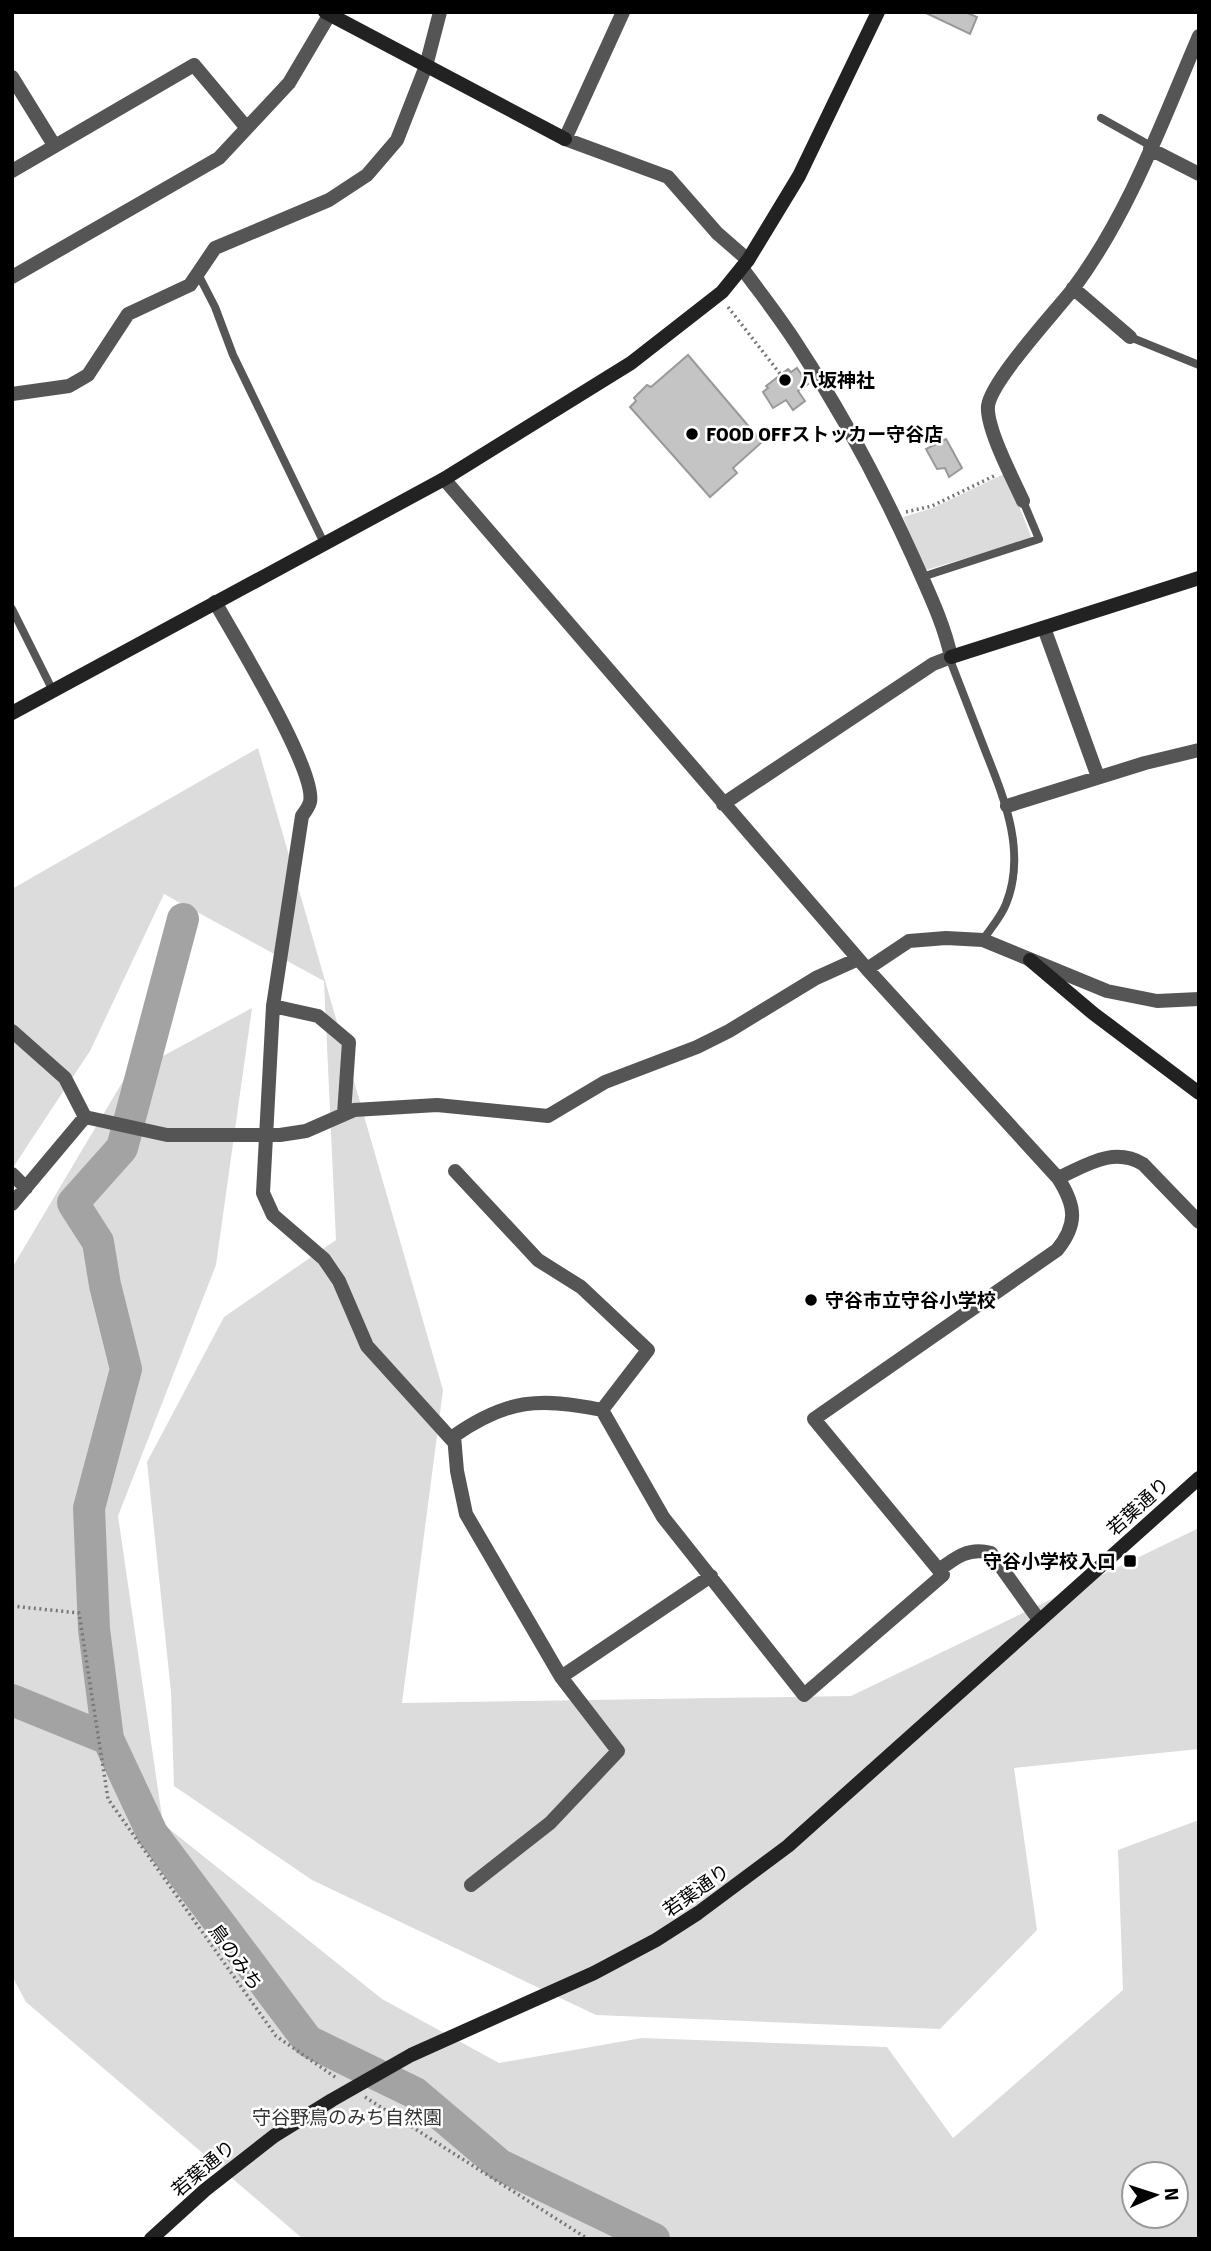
<svg xmlns="http://www.w3.org/2000/svg" width="1211" height="2251" font-family="Signika,'Noto Sans JP',sans-serif">
<style>
.green{fill:#dcdcdc;fill-rule:evenodd}
.lines{fill:none;stroke-linecap:round;stroke-linejoin:round}
.river{stroke:#a3a3a3;stroke-width:32}
.building{fill:#c4c4c4;stroke:#999;stroke-width:2}
.path{stroke:#777;stroke-width:3.5;stroke-dasharray:2 3.5;stroke-linecap:butt}
.lane{stroke:#555;stroke-width:8}
.street{stroke:#555;stroke-width:14}
.secondary{stroke:#222;stroke-width:14}
.poi-dot{fill:#000;stroke:#fff;stroke-width:2.5}
.labels{text-anchor:middle;stroke-width:5;stroke-linejoin:round;paint-order:stroke}
.poi-label{font-size:19px;font-weight:bold;fill:#000;stroke:#fff;text-anchor:start}
.street-label{font-size:19px;fill:#000;stroke:#fff}
.park-label{font-size:19px;fill:#333;stroke:#fff}
</style>
<rect width="100%" height="100%" fill="#fff"/>
<path class="green" d="M1006,473l26,66 -106,31 -23,-53 30,-9z
M258,748l185,642 -41,313 449,-7 348,-168v221l-185,19 23,162 -97,99 -344,-14 -284,-135 -138,-94 -3,-94 -24,-230 77,-145 112,-77 -12,-259 -160,-87 -74,157 -78,118v-280z
M252,1008l-36,257 -98,251 45,308 219,175 117,64 143,-25 245,9 66,91 170,-148 -5,-140 81,-30v419h-896l-277,-237 -14,-26v-708l114,-192zM1134,2174h42v42h-42z"/>
<g class="lines">
<path class="river" d="M12,1700l96,39 44,94 156,208 107,52 85,72 154,74
M108,1739l-14,-110 -5,-121 37,-139 -21,-84 -7,-43 -25,-39 49,-55 61,-229"/>
</g>
<path class="building" d="M924,12h41l12,5 -7,17z
M688,355l74,87 -29,26 4,5 -27,24 -80,-90 6,-6 -2,-3 13,-13 4,2z
M797,368l11,16 -10,7 7,10 -12,9 -7,-10 -13,8 -10,-16 5,-4 -2,-2 22,-17 3,3z
M946,439l16,29 -13,9 -4,-9 -8,1 -11,-20z"/>
<g class="lines">
<path class="path" d="M728,307l53,68
M906,512l26,-6 64,-31
M12,1606l67,7 29,186 168,237 62,43
M365,2097l223,142"/>
<path class="lane" d="M1101,118l50,28
M198,274l17,33 18,48 91,188
M1130,337l69,28
M922,577l117,-38 -16,-38
M12,609l41,82
M951,657l1,8c11,28 22,56 33,85 19,48 42,102 21,154 -5,13 -16,25 -23,36"/>
<path class="street" d="M623,12l-58,127 103,38 49,56 31,27
M12,77l42,68
M1150,149l49,25
M12,171l182,-106 52,62
M12,277l207,-119 70,-75 42,-71
M1073,288l57,49
M12,394l57,-8 19,-11 40,-61 62,-29 25,-37 114,-48 38,-25 30,-35 29,-74 14,-54
M444,479l423,490 191,209c27,-12 55,-32 85,-14l56,58
M1023,501c-10,-22 -37,-73 -35,-95 3,-25 67,-94 85,-117 56,-75 89,-167 126,-253
M215,602c19,34 102,169 95,200 -1,4 -5,10 -8,14l-29,190 -10,187 10,22 51,44 15,22 28,65 86,95
M1044,628l54,149
M723,804l210,-140 18,-7c-7,-34 -24,-68 -38,-100 -33,-73 -71,-144 -115,-211 -17,-27 -37,-52 -56,-78
M1007,806l138,-43 54,-13
M867,969l42,-28 37,-3 37,2 124,51 50,10 42,-2
M273,1006l45,10 31,26 -5,72
M12,1031l53,47 20,39
M455,1171l83,89 43,27 67,63 -46,60
M12,1174l14,14
M12,1204l73,-87 82,18h113l26,-4 48,-21 83,-5 111,11 57,-34 92,-35 32,-16 87,-53 42,-19
M939,1570c17,-13 30,-23 52,-17l48,67
M561,1677l150,-101
M471,1885l79,-62 68,-72 -57,-74 -95,-163 -9,-43 -3,-35c53,-37 86,-39 148,-26l61,107 141,178 139,-120 -129,-156 243,-169c21,-26 19,-44 1,-72"/>
<path class="secondary" d="M325,12l240,127
M951,657l248,-79
M12,713l432,-234 187,-116 91,-71 26,-32 51,-84 79,-164
M1030,960l64,54 105,79
M151,2239l54,-49 69,-54 58,-36 79,-45 183,-82 62,-33 42,-27 90,-67 411,-368"/>
</g>
<g class="poi-dot">
<circle cx="785" cy="380" r="7"/>
<circle cx="692" cy="434" r="7"/>
<circle cx="811" cy="1300" r="7"/>
<rect x="1123" y="1554" width="14" height="14" rx="3.5"/>
</g>
<g class="labels">
<g class="poi-label">
<text x="799" y="387">八坂神社</text>
<text x="706" y="441">FOOD OFFストッカー守谷店</text>
<text x="825" y="1307">守谷市立守谷小学校</text>
<text x="1116" y="1568" text-anchor="end">守谷小学校入口</text>
</g>
<g class="street-label">
<text transform="translate(1138 1506) rotate(-42)" y="7">若葉通り</text>
<text transform="translate(696 1890) rotate(-35)" y="7">若葉通り</text>
<text transform="translate(236 1957) rotate(54)" y="7">鳥のみち</text>
<text transform="translate(203 2168) rotate(-40)" y="7">若葉通り</text>
</g>
<g class="park-label">
<text x="347" y="2124">守谷野鳥のみち自然園</text>
</g>
</g>
<rect width="1211" height="2251" fill="none" stroke="#000000" stroke-width="28"/>
<g transform="translate(1155 2195) rotate(87)"><circle r="33" fill="#ffffff" stroke="#999999" stroke-width="2"/>
<path d="M0-5L12 26L0 18L-12 26Z" fill="#000000"/>
<text y="-10" font-size="19" font-weight="bold" text-anchor="middle" fill="#000000">N</text>
</g>
</svg>
